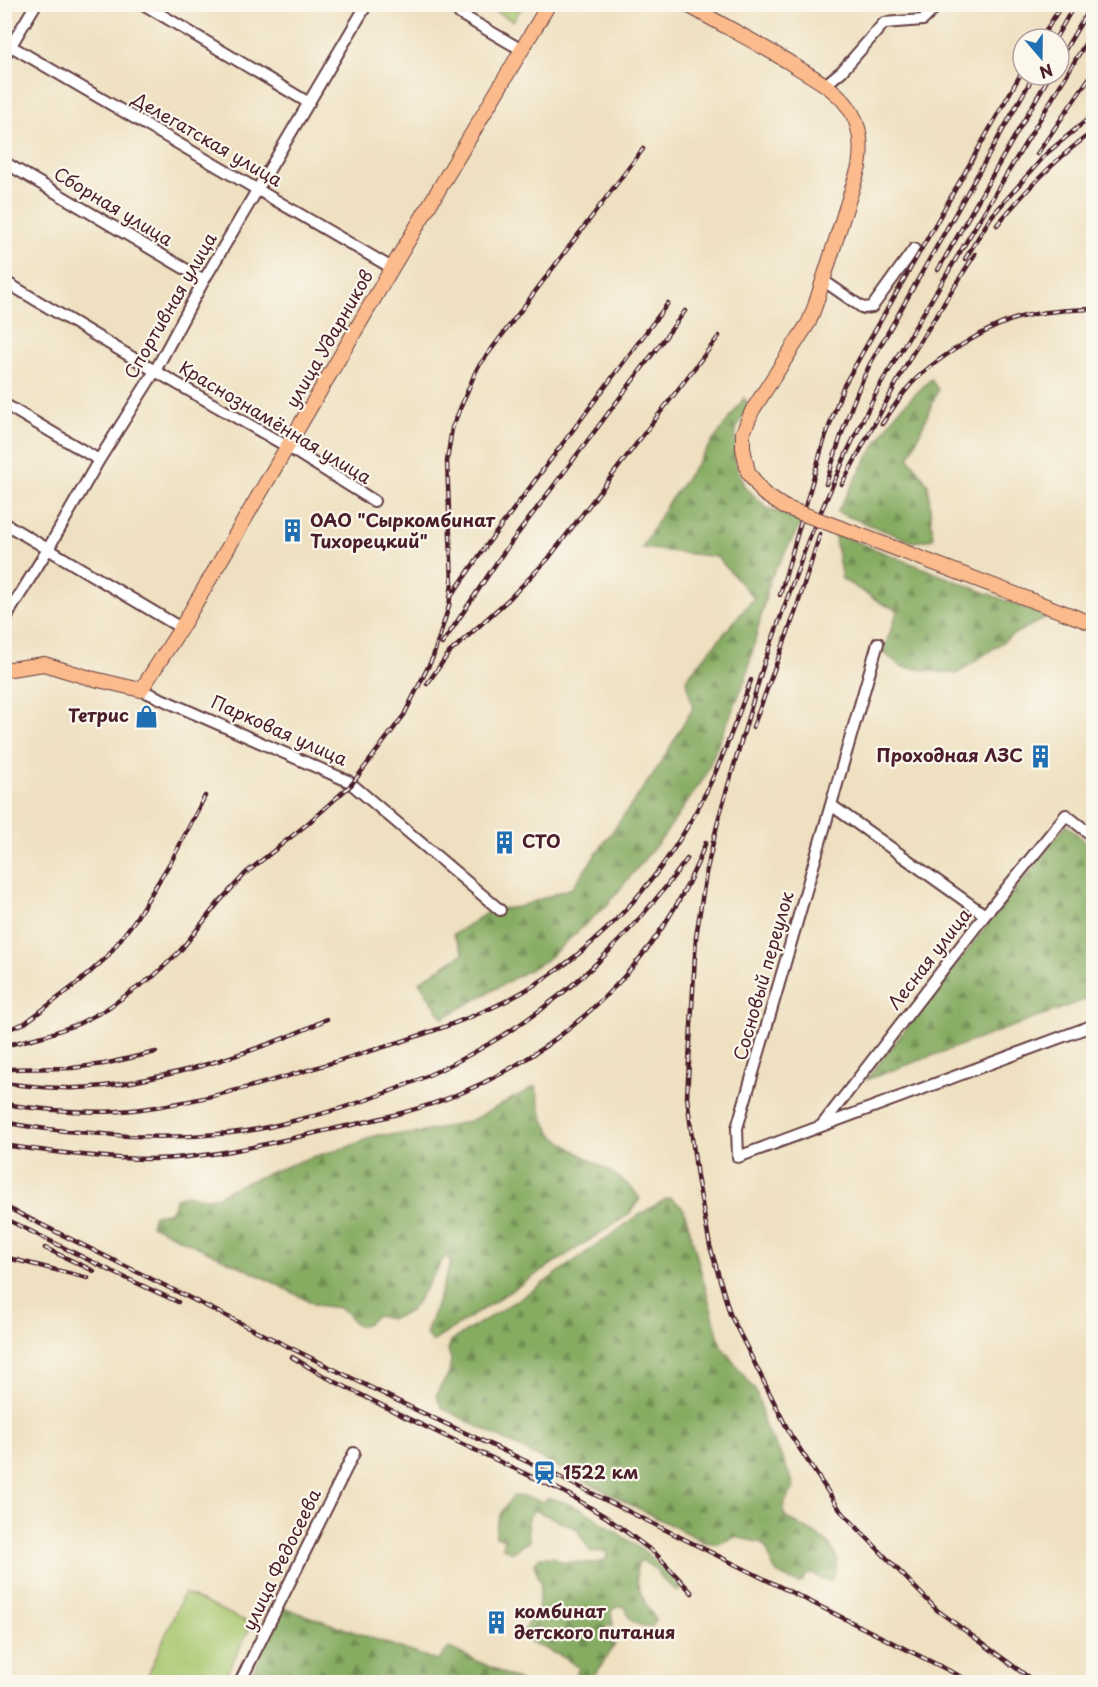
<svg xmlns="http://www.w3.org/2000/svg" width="1098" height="1687" font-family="'Playpen Sans',sans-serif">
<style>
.grass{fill:url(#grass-tufts);stroke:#79734d;stroke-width:1.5}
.forest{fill:url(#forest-firs);stroke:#686646;stroke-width:1.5}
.pitch{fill:#a8c76f;stroke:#79734d;stroke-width:1.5}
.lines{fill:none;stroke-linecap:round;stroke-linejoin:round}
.minor-casing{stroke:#633c41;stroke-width:14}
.major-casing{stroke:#633c41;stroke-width:16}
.minor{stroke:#fff;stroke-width:10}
.major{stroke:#fbbb8c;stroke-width:14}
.rail-casing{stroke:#4a1f2b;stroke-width:4.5}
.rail{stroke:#fbf7ec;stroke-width:2;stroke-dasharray:7;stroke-linecap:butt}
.major-bridge-casing{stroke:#633c41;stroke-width:16;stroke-linecap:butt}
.major-bridge{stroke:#fbbb8c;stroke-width:14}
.labels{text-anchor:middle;stroke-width:4.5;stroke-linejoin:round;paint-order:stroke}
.street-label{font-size:18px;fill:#4a1f2b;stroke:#fbf7ec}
.poi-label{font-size:18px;font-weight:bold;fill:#4a1f2b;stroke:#fbf7ec;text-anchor:start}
</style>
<defs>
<pattern id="grass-tufts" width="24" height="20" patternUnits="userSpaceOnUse" patternTransform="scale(1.5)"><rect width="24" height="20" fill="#a8c76f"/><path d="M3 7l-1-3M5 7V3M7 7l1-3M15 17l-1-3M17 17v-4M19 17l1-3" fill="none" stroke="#92aa60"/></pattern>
<pattern id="forest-firs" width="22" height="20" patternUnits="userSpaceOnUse" patternTransform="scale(1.5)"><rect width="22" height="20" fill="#86ac62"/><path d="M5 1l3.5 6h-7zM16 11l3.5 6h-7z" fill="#708b51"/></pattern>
</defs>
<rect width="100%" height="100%" fill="#fbf7ec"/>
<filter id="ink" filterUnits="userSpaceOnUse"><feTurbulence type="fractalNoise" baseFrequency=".0167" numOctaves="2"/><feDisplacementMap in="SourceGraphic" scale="12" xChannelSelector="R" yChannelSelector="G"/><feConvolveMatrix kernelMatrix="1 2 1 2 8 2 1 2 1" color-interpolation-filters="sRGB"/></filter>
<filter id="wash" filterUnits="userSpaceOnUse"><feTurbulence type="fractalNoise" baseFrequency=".008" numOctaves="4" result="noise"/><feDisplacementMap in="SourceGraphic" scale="24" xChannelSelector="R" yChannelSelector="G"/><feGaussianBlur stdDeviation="1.35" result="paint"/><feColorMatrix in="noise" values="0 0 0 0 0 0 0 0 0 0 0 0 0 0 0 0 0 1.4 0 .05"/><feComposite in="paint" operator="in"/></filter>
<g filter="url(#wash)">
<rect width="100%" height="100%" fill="#eee0c0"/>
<path class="grass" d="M485,5h38l-10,16z"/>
<path class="forest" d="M931,379l7,11 -29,68 19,26 5,55 -20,3 -76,-30 30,-53 29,-46z
M744,398l5,8 -13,24 -2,28 10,28 23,22 35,14 -32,57 -24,99 -42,100 -39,56 -58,71 -62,56 -102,57 -24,-36 45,-29 -11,-18 38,-25 27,-3 54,-19 87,-122 34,-58 -7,-29 68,-81 -37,-41 -75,-9 24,-42z
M834,533l213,84 -33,17 -57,40 -55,-7 -19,-15 15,-42 -15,-6 -41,-25z
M1066,825l27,23v149l-227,83z
M536,1086c3,16 5,32 14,45 3,5 9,9 14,12 23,18 61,31 76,56l-12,16 -196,127 -6,-8 25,-72 -5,-7 -31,50 -6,7 -19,7 -14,-3 -8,7 -9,3 -7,-5 -5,-8 -8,-5 -23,-3 -49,-26 -116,-54 3,-10c14,-2 19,0 21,-16l10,-4 22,3 10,-1 13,-8 39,-16 40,-15 39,-11 29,-12 35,-1 26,-5 34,-9z
M671,1198l12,10 5,15 33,123 34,44 5,14 3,16 5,14 9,13 16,36 1,5c-6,9 -15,18 -8,30 18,10 58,25 50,51 -2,6 -1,8 -6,12l-9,-2 -8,-6 -9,3 -1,5 -4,2 -9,-3 -13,-7 -5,-8 -4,-14 -6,-8 -27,-6 -17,7 -14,-2 -262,-134 -6,-12 4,-9 3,-4 6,-9 2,-15 -3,-8 3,-10 84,-52 104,-74 27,-16z
M513,1496l14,1 16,5 6,-4 17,5 19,8 24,16 35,24 19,17 18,20 -3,4 -16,-13 -5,-9 -16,-10c-13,15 5,46 15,60l-4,7c-8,-1 -19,-2 -23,-10 -2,-3 -2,-7 -4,-10 -6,-2 -9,0 -14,4l2,14 -7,1 -4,10 7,7 6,1 -16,25 -13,13h-13l6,-14 -14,-10 -34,-16 -8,-9 4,-9 10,-9 4,-30 -7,-21 6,-7h13l10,5 32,1 12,-4 -1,-8 -15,1 -15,-24 -42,-18 -6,8 1,23 -17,11 -9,-4 1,-9 -8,-3c-2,-16 8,-28 17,-40z
M282,1607l156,54 11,-13 73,34h-274z"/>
<path class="pitch" d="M184,1593l68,31 -30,58h-77z"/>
</g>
<g filter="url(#ink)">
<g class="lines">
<defs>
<path id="minor" d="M143,4l166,99
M453,4l7,10 62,36
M4,42l388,226
M4,57l32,-53
M825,85l17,-14 42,-48 39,-3 16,-16
M4,162l200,118
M4,281l151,90 133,76 86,54
M824,281l39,27 9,-1 42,-58
M4,404l95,56
M4,523l177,105
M4,624l7,-15 37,-60 51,-89 56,-89 49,-91 163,-276
M878,643l-141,485 1,29 356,-132
M141,690l207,91 152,129
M831,805l154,110
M822,1125l163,-210 81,-100 28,22
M240,1682l114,-229"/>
<path id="major" d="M686,4c36,21 74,40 109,62 21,13 45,25 57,47 9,16 10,36 7,54l-44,139 -6,16 -57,89 -9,22v15l5,24 15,21 21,14
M852,532l242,92
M4,670l40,-6 46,14 51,12 40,-62 211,-360 157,-264"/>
</defs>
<use href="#minor" class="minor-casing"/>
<use href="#major" class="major-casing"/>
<use href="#minor" class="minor"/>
<use href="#major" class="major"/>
<defs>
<path id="rail" d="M1041,39l21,-35
M1055,39l20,-35
M1059,60l33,-56
M1037,154l57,-83
M997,225c29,-35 60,-68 97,-94
M965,259l26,-42 56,-64 47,-39
M938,270l112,-195
M882,424c10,-14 19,-29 30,-41 23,-24 76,-57 109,-66 22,-6 49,-7 73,-8
M826,484c12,-41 25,-82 44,-120l164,-289
M842,484l69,-128 64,-102
M780,595l43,-151 20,-57 180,-317
M450,598l36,-52 182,-243
M442,644l59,-88 184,-245
M427,684l22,-31 60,-54 39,-40 171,-223
M753,727l42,-114 25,-79
M4,1031l21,-8 54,-41 28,-25 28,-37 38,-62 32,-62
M4,1046l43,-11 31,-11 27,-14 49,-34 26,-25 39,-49 27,-29 60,-48 46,-41 52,-69 29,-58 16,-51 3,-23 -5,-122 5,-33 23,-55 3,-6 165,-218
M4,1069l68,-1 32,-4 52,-12
M4,1083c25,3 49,6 73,5 38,-1 77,-10 113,-19 47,-13 93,-28 137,-50
M4,1104c45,7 92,11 137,5 87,-11 175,-42 259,-67 36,-12 72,-24 106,-41 84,-43 152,-115 195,-199 20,-38 35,-81 50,-122
M4,1122c28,6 57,9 86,11 47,5 93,5 140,0 22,-2 45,-7 67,-13 111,-26 218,-79 301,-158 33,-32 62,-66 89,-103
M4,1145c50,7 99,14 149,14 57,-1 111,-14 166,-27 42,-9 86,-18 127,-33 117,-45 216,-138 260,-257
M4,1206l408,202 135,63 425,211
M4,1218l111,55 63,29
M45,1248l49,23
M4,1257l84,21
M292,1357l30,18 85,43 157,74 42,25 50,37 36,39
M1035,1682l-98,-72 -97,-100 -50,-76 -60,-120 -20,-68 -13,-69 -10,-80 9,-160 10,-64 13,-56 45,-154 44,-122 40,-91 31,-63 215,-358"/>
</defs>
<use href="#rail" class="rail-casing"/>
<use href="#rail" class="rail"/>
<defs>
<path id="major-bridge" d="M784,507l68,25"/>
</defs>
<use href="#major-bridge" class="major-bridge-casing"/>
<use href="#major-bridge" class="major-bridge"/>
</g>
</g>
<defs>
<symbol id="building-bare" viewBox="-9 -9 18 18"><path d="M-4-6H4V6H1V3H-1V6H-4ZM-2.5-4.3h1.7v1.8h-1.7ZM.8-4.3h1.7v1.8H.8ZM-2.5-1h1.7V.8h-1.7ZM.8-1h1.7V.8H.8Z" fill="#1f6fb2" stroke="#fbf7ec" stroke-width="2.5" paint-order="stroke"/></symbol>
<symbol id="shop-bare" viewBox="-9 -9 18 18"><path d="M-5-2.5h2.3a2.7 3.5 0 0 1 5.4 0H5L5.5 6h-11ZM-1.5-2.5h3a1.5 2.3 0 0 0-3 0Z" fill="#1f6fb2" stroke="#fbf7ec" stroke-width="2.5" paint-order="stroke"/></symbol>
<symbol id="station-bare" viewBox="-9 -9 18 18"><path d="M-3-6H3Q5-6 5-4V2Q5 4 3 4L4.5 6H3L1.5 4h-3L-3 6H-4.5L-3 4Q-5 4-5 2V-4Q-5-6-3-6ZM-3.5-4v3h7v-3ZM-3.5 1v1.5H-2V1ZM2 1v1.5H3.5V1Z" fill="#1f6fb2" stroke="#fbf7ec" stroke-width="2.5" paint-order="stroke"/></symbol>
</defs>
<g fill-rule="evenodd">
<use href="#building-bare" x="276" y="514" width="33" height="33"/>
<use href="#shop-bare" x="130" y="700" width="33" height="33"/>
<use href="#building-bare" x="1024" y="740" width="33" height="33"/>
<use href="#building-bare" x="488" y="826" width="33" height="33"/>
<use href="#station-bare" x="528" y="1456" width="33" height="33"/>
<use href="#building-bare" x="480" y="1606" width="33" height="33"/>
</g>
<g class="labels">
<g class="street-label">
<text transform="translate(207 140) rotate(30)" y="6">Делегатская улица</text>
<text transform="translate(113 207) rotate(31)" y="6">Сборная улица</text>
<text transform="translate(171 306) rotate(-60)" y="6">Спортивная улица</text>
<text transform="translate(330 339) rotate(-60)" y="6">улица Ударников</text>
<text transform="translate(275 423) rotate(31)" y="6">Краснознамённая улица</text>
<text transform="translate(279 731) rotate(24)" y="6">Парковая улица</text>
<text transform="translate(930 959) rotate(-52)" y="6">Лесная улица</text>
<text transform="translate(764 976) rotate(-74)" y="6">Сосновый переулок</text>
<text transform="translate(282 1560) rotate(-64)" y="6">улица Федосеева</text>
</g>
<g class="poi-label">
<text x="310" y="527">ОАО "Сыркомбинат<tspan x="310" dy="21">Тихорецкий"</tspan></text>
<text x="129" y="722" text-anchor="end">Тетрис</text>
<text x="1023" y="762" text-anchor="end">Проходная ЛЗС</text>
<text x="522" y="848">СТО</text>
<text x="563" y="1479">1522 км</text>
<text x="514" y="1618">комбинат<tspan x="514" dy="21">детского питания</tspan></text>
</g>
</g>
<rect width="1098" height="1687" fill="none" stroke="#fbf7ec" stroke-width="24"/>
<g transform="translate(1041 57) rotate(160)"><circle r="28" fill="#fbf7ec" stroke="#b4a19f" stroke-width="1.5"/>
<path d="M0-4.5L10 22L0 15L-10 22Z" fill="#1f6fb2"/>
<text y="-9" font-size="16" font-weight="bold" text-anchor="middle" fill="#4a1f2b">N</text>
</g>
</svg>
